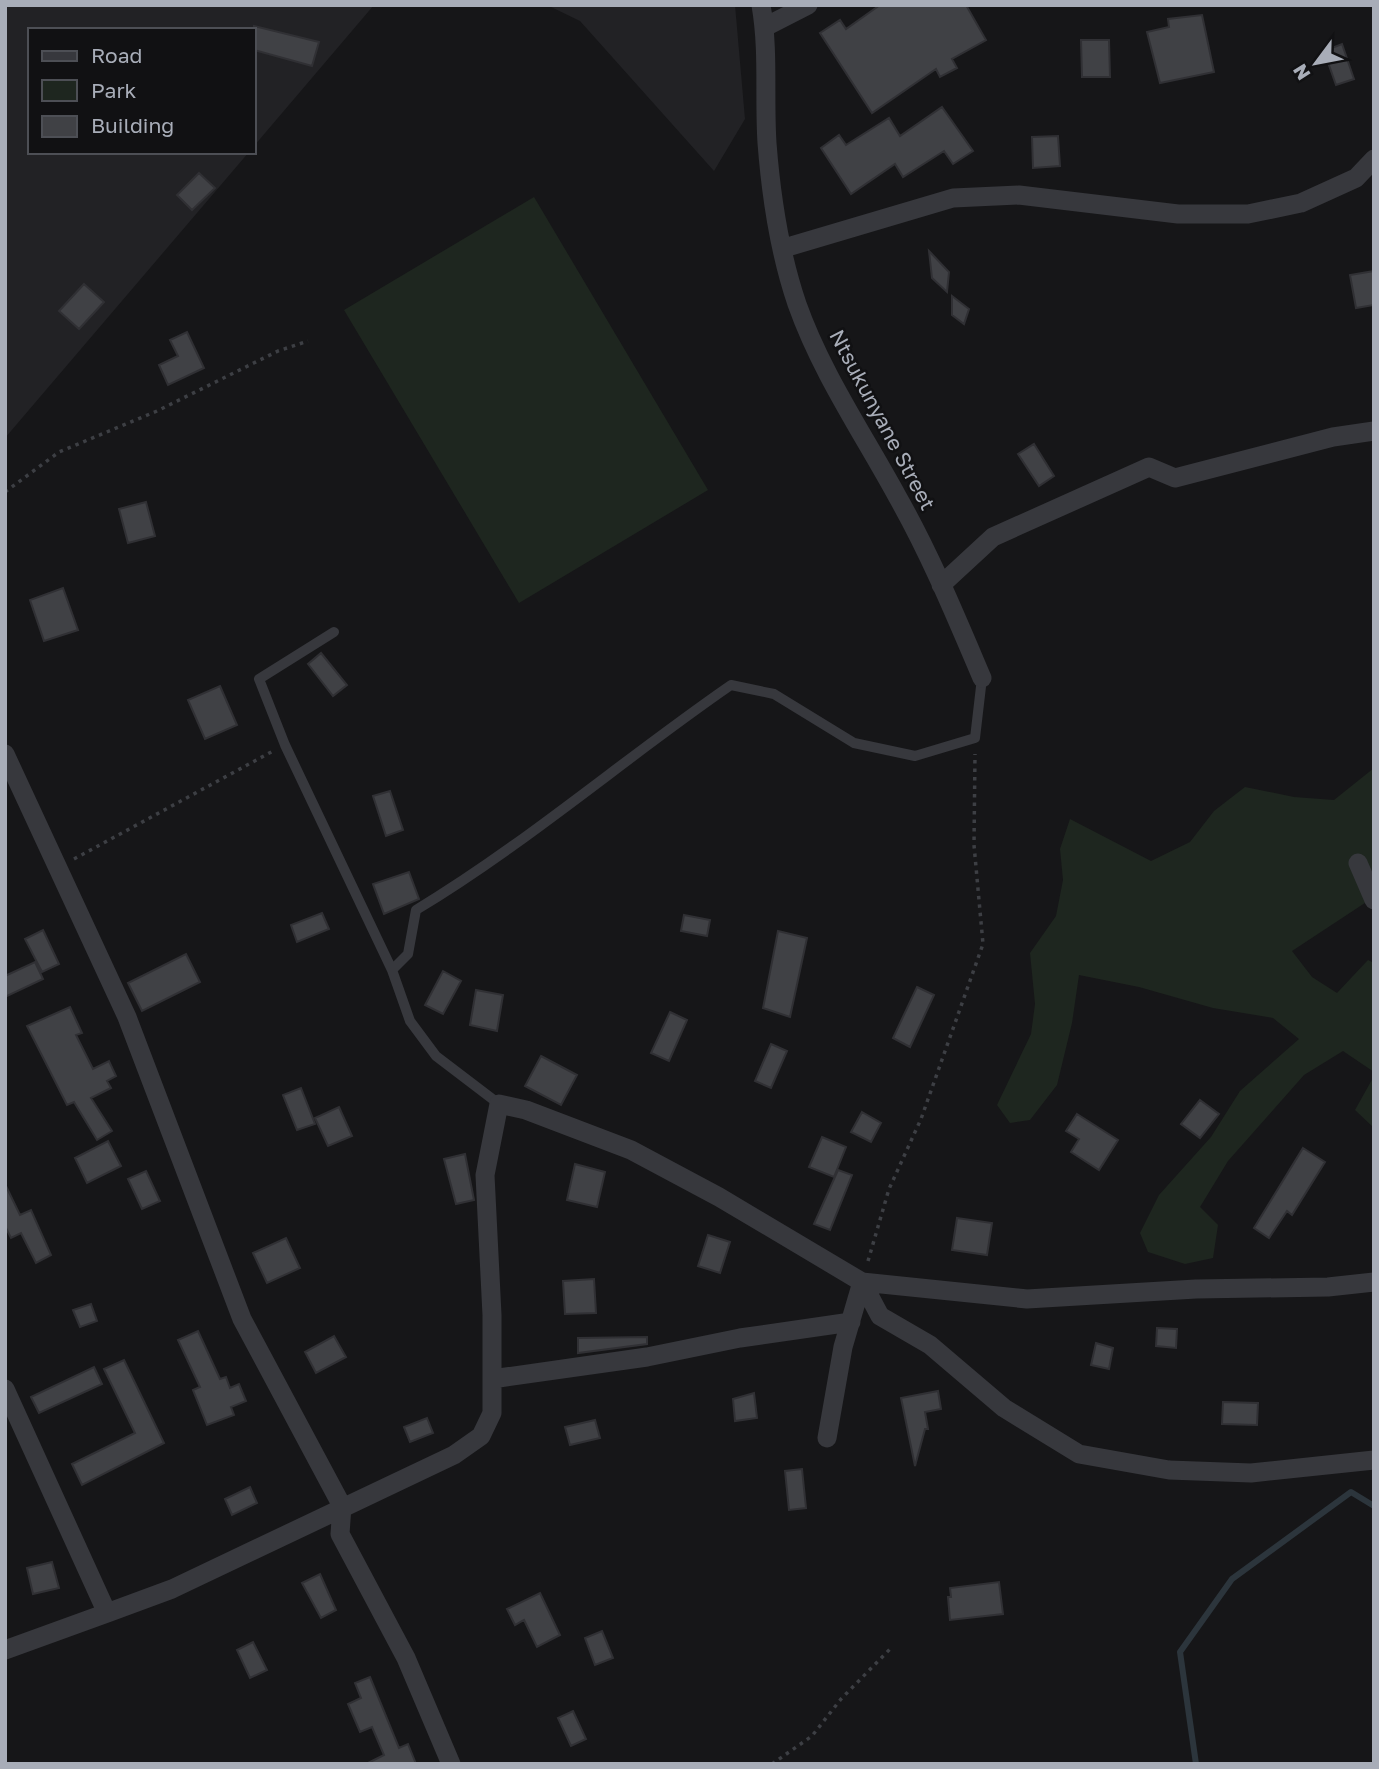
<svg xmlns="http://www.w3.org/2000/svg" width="1379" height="1769" font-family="'Golos Text',sans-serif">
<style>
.built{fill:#222225}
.green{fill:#1e261f}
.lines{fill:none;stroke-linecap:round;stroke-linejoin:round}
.stream{stroke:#2c353c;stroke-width:6}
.building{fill:#404145;stroke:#303034;stroke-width:2}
.path{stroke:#3d3f44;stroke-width:3.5;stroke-dasharray:3.5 5;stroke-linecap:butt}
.lane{stroke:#37383d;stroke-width:10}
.street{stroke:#37383d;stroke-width:19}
.labels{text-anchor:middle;stroke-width:5;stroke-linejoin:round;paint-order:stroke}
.street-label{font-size:21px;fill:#a8adb8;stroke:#111113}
</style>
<rect width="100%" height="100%" fill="#161618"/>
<path class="built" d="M5,5h369l-120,141v-116h-224v122h219l-244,286z
M547,5h188l10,114 -31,52 -134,-150z"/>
<path class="green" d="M534,197l174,293 -189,113 -175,-293z
M1374,768v129l-82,54 20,26 25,16 31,-33 6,3v109l-31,-21 -39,24 -76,86 -28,46 18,18 -5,33 -28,6 -37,-12 -8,-19 19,-38 52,-58 29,-46 59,-52 -26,-21 -60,-10 -74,-21 -60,-12 -7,48 -15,62 -27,35 -20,3 -13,-18 34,-71 4,-30 -5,-51 26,-37 7,-36 -3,-31 10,-30 81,42 39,-19 24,-31 31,-24 49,10 40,3z
M1374,1076v52l-19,-18z"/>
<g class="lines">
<path class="stream" d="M1196,1764l-16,-112 52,-73 119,-87 23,14"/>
</g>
<path class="building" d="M880,5h86l20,35 -34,19 5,9 -17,9 -4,-8 -64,44 -52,-80 20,-13 6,9z
M1202,15l12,57 -54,11 -13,-51 22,-5 -1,-8z
M254,26l65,16 -7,24 -58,-16z
M1081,40h28l1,37h-28z
M1342,44l12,35 -18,6 -12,-34z
M942,107l31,44 -20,13 -9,-13 -41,26 -8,-13 -44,30 -30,-46 18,-13 7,10 43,-27 11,18z
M1058,136l2,30 -27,2 -1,-31z
M199,173l16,15 -23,22 -15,-15z
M929,251l20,21 -2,20 -15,-14z
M1374,271v34l-18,3 -6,-33z
M84,284l20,18 -25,27 -20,-18z
M952,296l17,13 -5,15 -12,-9z
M187,332l17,36 -36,17 -9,-20 19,-9 -8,-16z
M1034,444l20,32 -15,10 -21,-32z
M146,502l9,34 -27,7 -9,-34z
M63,588l15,42 -34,11 -14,-41z
M321,653l26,32 -14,11 -25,-32z
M220,686l17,39 -32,14 -17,-39z
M390,791l13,39 -17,6 -13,-40z
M409,872l10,27 -35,15 -11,-30z
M322,913l7,16 -32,13 -6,-17z
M684,915l26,5 -3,16 -26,-5z
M43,930l16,34 -17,8 -17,-33z
M778,931l29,7 -17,79 -27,-9z
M186,954l14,28 -58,29 -14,-28z
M35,962l8,17 -38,18v-21z
M443,971l18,10 -18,33 -18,-9z
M917,987l17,8 -24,52 -17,-9z
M476,990l27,5 -6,36 -27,-6z
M70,1007l12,26 -6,2 17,34 16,-8 7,15 -9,5 4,7 -20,10 21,33 -15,9 -23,-38 -7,3 -40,-79z
M670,1012l17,8 -18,41 -18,-8z
M771,1044l16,7 -16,37 -16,-7z
M541,1056l36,19 -16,30 -36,-19z
M301,1088l14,36 -18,6 -14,-35z
M1200,1100l19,14 -19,24 -19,-14z
M339,1107l13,29 -24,10 -13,-28z
M862,1112l19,11 -10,19 -20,-10z
M1077,1114l41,26 -19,30 -28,-18 8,-13 -13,-8z
M822,1137l24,10 -12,30 -25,-10z
M108,1141l13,25 -34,17 -12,-25z
M1303,1148l22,14 -33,53 -5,-4 -18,27 -15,-10z
M465,1154l9,46 -18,4 -12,-45z
M575,1164l30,8 -8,35 -30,-7z
M838,1170l14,5 -22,55 -16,-6z
M146,1171l14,30 -18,8 -14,-30z
M5,1184l15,31 11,-5 20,45 -15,8 -15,-30 -10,5 -6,-12z
M957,1218l35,5 -5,32 -35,-5z
M708,1235l22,7 -10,31 -22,-7z
M286,1238l14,30 -33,15 -14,-30z
M594,1279l2,34 -31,1 -2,-33z
M91,1304l6,17 -17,6 -7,-17z
M1157,1328l20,1 -1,19 -20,-2z
M198,1331l22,48 6,-2 4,11 9,-4 7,17 -15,6 3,8 -27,10 -14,-35 7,-3 -22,-47z
M334,1336l12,21 -30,16 -11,-21z
M647,1337v7l-69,9v-15z
M1096,1343l17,5 -4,21 -18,-4z
M124,1360l40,83 -82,42 -10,-21 63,-31 -31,-64z
M94,1367l8,17 -63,29 -8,-16z
M938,1391l3,18 -16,3 3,17h-3l-10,37 -14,-68z
M754,1393l3,25 -22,3 -2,-22z
M1223,1402l35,1 -1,22 -35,-1z
M427,1418l6,15 -23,9 -6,-15z
M595,1420l5,18 -30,7 -5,-18z
M802,1469l4,39 -17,2 -4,-39z
M250,1487l7,16 -25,12 -7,-16z
M52,1562l7,26 -26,6 -6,-26z
M320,1574l16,36 -15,8 -19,-35z
M999,1582l4,32 -53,6 -2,-23h3l-1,-9z
M540,1593l20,42 -23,12 -13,-27 -9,5 -8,-16z
M602,1631l11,27 -18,7 -10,-27z
M253,1642l14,28 -17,8 -13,-28z
M370,1677l29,71 9,-4 8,20h-50l18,-9 -12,-28 -12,5 -12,-28 13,-6 -6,-15z
M573,1711l13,28 -15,7 -13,-28z"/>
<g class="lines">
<path class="path" d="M5,492l54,-40 98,-41 121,-60 30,-10
M74,859l199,-108
M868,1261l21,-72 32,-70 62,-175 -9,-99 1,-91
M772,1764l40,-28 29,-37 51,-52"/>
<path class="lane" d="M334,632l-75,47 26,66 107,225 18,51 26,35 63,48
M392,970l16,-16 8,-44c111,-67 209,-152 315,-225l43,9 80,49 61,13 60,-18 7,-60"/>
<path class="street" d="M761,5c8,46 3,92 6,138 4,52 13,111 30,161 24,68 65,128 100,192 33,58 59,121 85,182
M765,27l43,-22
M784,248l169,-50 66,-3 159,19h70l53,-11 55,-25 18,-19
M941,585l52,-48 156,-70 26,11 158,-41 41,-6
M5,754l122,263 115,302 100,187 -2,28 66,124 45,106
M1358,863l16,37
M862,1282l18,34 50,29 74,63 75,46 90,16 82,3 123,-13
M492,1379l155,-22 93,-19 111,-16
M5,1389l102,224 65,-24 282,-134 27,-19 11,-23v-98l-7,-140 14,-71 27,6 105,40 88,47 143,85 165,17 169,-10 132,-2 46,-5
M827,1438l16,-91 19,-65
M5,1650l102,-37"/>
</g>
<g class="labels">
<g class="street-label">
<text transform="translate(882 420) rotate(62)" y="7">Ntsukunyane Street</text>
</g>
</g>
<rect width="1379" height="1769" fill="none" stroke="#a8adb8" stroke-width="14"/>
<rect x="28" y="28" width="228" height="126" fill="#111113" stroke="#4d4f55" stroke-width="2"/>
<rect x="42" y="51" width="35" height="10" fill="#37383d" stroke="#4d4f55" stroke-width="2"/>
<text x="91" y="63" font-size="21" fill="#a8adb8">Road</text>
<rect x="42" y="80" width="35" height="21" fill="#1e261f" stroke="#4d4f55" stroke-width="2"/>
<text x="91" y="98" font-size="21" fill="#a8adb8">Park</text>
<rect x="42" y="116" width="35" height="21" fill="#404145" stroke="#4d4f55" stroke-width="2"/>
<text x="91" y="133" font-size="21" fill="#a8adb8">Building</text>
<g transform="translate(1316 63) rotate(238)" stroke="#111113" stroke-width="5" paint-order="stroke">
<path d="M0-5L12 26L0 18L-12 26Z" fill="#a8adb8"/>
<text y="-10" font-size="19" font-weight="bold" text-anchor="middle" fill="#a8adb8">N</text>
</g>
</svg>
